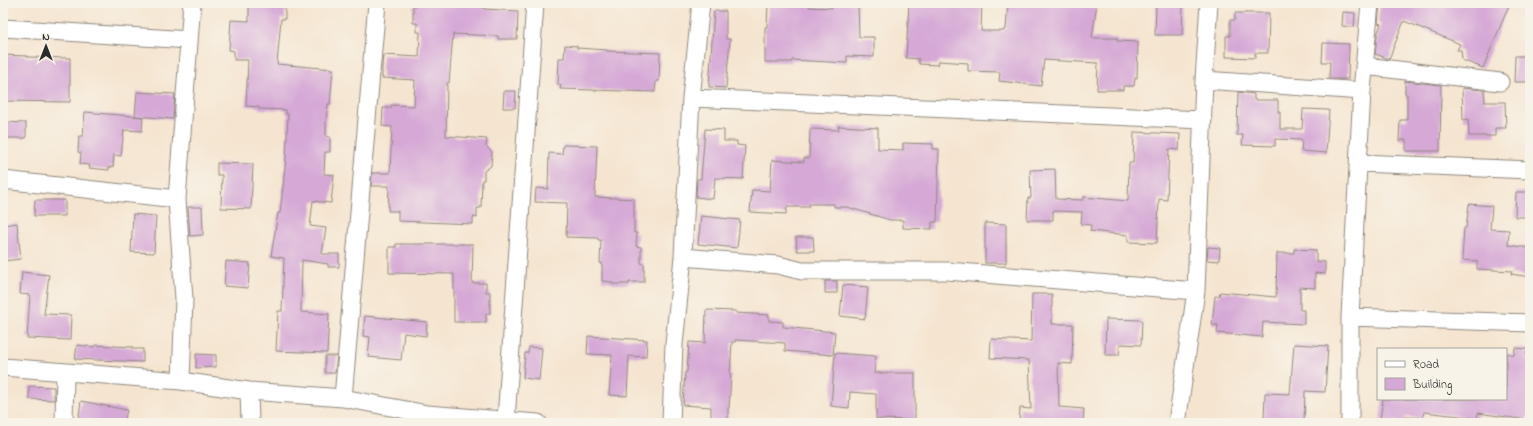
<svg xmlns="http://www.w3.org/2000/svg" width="1533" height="426" font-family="'Indie Flower',sans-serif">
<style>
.building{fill:#d5a8d6}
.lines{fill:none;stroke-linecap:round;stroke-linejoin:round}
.minor-casing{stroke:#90887e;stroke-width:19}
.minor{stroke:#fff;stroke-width:17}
</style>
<rect width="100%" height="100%" fill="#f7f3e8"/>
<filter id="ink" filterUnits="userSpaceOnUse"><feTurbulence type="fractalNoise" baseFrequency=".025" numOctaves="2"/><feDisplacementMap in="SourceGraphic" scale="8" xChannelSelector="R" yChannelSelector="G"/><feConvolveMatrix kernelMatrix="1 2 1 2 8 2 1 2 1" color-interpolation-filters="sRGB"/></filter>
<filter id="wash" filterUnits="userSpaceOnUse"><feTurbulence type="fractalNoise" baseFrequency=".012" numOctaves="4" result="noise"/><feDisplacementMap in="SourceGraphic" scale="16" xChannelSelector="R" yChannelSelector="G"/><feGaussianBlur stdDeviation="0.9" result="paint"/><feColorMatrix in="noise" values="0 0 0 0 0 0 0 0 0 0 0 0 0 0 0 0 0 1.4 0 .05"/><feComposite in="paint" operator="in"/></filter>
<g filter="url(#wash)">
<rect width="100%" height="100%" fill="#f5e5d0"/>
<g id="blocks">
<path class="building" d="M249,3h36v16h-4l-4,45 56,5 -3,35h-2l-2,16v16l4,1v15h-5l-1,22 10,1 -3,28 -18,-2 -3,25 16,2 -4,26h17v13h-11v-3l-26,-4 -1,52 28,2 -2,39 -51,-2 2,-40h4l2,-53 -13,-2 7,-43h2l6,-55 2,-44h-2v-4l-27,-1v-2l-13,-1 2,-46h-14v-9l-5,-1 2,-30 18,1z
M418,3h66v6l34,2 -1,28h-19v-3l-45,-2 -4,49h-2l-1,53 41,3 -1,7 6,6 -1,14 -7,5v9h-2l-1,28h-4v10l-4,-1v7l-75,-3v-10h-10l1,-25h-18l1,-13h18l2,-46 -10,-1 1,-18h8v-3l23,1 1,-26 -33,-2v-11l1,-12 36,2 1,-25h-3v-9h-4v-17h4z
M768,3h41v4l23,1v-5h26l1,34h15v20l-27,-1v7l-55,-3v2h-27v-35h2z
M909,3h73l-1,28h23v-2h2l2,-26 46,2v-2h43l-5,35h25v3l21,1 -1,36h-2l-1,8h-11v4h-26l1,-27 -54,-3 -3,26 -42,-5 1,-9 -32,-1v-8l-29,-2 -1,4 -19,-1v-5l-13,-1z
M1156,3h27l-1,32h-27z
M1380,3h130l-27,65 -21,-8 -1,-10h-4l3,-6 -56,-23 -15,38 -14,-5 2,-19 4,-11 -3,-1z
M714,11h12v28h4l-4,49 -17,-1z
M1343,12l12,1 -1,14 -12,-1z
M1235,13h34l-1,40h-13v5l-29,-1v-21h4v-16h5z
M1323,43l26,1 -1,35h-19l1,-17h-8z
M565,45l12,1v2l30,2v1l53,2 -1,28h-3l-1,11 -95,-3 1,-4h-3l1,-27h5z
M3,55l24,1v1l43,1v44l-67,-1z
M1515,56h15v26h-16z
M1405,81l36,4 -1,66h-34v-11h-7l1,-20h7v-26h-2z
M1462,88l22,2 1,12h20l1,26h-11v8h-26l-1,-17 -5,1z
M504,91h12l-1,17h-12z
M137,92l38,2 -2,25 -38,-3z
M1238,92l16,2v6h24v12h2v17h22l1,-20 26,1 -3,43 -25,-2 1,-11 -27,-1v7l-33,-1 1,-10h-6z
M85,112l58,5 -1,14 -18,-1 -3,26 -7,-1 -1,12h-4v3l-20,-2 1,-3 -10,-1 1,-11 -3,-1 1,-16h4z
M3,122l23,1v15h-23z
M838,126l40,2v21l25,1v-7l30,1v5h6l-2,73h-5v7l-29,-1v-8h-13l-43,-13h-13v-3h-25v3h-22l-1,7 -36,-2 2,-22 18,1 2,-31 32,2v-4h5l1,-29 29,1z
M705,129l19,1v11h13v4l8,1 -2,33 -28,-1 -2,21 -17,-2 1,-18h4z
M1134,132l46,2 -1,16 -10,-1 -2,51 -8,-1 -2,44 -29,-1v-7l-38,-4 1,-6 -10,-1 1,-12 -29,-1v9h-26l1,-22h3l-1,-28 25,-1 1,30 27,1v-3l45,4 1,-38h4z
M563,145l34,1 -2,51 39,2v34h3l-1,13 5,1v16l3,1v18h-15v2h-17v-2l-10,-1v-18h-2l1,-23h-3v-2l-32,-1 1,-34 -32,-1 1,-14 12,1 1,-36 13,1z
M217,163l36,1 -2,45 -30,-1 1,-33h-5z
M1516,192h14v25h-15z
M35,200h30v16h-31z
M1469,204l23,2 -2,23 19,1 -1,15 22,3v29l-19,-3 1,-3 -35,-2v-8l-15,-1 2,-32h2z
M188,207h14l1,28 -13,1z
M133,214l23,2 -2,37 -23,-1z
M701,216l39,4 -3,28 -39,-4z
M17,223l4,36 -18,2v-36z
M985,223l21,1v39h-21z
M796,237h17l1,14h-17z
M396,244h77l-1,39h14v9h4v22h-4v8h-32v-48l-65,-1v-26h7z
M1208,247l12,1 -1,13 -12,-1z
M1294,249l22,1v11l9,1v12l-10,-1v15l-15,-1v23h4v14l-41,-2 -1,15 -45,-4 1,-8h-6l3,-29h4l1,-4 56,5 1,-44h17z
M226,261l24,2 -2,25 -24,-2z
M22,272l27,3 -5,39 27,1 -1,25 -43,-2 3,-43 -10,-1z
M825,281h12v12h-12z
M843,285l25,2 -3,32 -25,-3z
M1032,294h20v30h21l-1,40 -14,-1 1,44 25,2 -1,14h-64l1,-15 11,1 -2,-49 -39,-2 1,-19 40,2z
M706,310l30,1v2l33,2v6l14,1v5l52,5 -2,23 -48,-4v-8l-50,-3v2h-3l-2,33h1l-2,33h-1v15h-17v-16l-28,-2 2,-33h2l2,-30 16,1z
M365,316l62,6 -1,14 -22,-3 -3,27 -33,-3 2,-20 -7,-1z
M1106,319l36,1 -1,25 -21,-1 -1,11h-14z
M588,336l59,4 -1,17 -17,-1 -2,40 -18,-1 3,-40 -25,-1z
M1294,344l34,2 -3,46 -20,-1 -1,32h-34v-3h-6l1,-27 25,1z
M77,345l18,2v-2l38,2v2h10v13l-68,-3z
M529,347l13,1 -3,32 -16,-2 2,-25h3z
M1515,348l12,1 -1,5 4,1v48l-3,17 -49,-7 -1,5 -53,-6 -1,6 -17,-1 -1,5 -25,-2 3,-21h123v-46l8,2z
M835,353l41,3 -2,17h41v47l-39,-1v-25l-26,-2 -1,16 -18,-2z
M196,354l20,1v12l-20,1z
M325,356h12l-2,17h-10z
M29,386l25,1v13l-25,-1z
M81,401l46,9 -3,13h-46z"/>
</g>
</g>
<g filter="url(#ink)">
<use href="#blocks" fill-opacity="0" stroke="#90887e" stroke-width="1"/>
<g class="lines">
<defs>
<path id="minor" d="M3,28l186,12
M1364,66l136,16
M1204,80l158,11
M691,98l512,22
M1359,163l171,7
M3,180l174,19
M683,257l95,8 24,6h145l249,20
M1350,317l180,6
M3,367l178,14 68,10 94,7 84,16 111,9
M181,381l3,-82 -7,-100 15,-196
M249,391l1,32
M343,398l34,-395
M506,420l29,-417
M64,423l1,-50
M671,423l3,-79 9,-87 8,-159 10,-95
M1177,423l19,-132 8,-211 5,-77
M1350,423v-106l12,-226 8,-88"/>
</defs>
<use href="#minor" class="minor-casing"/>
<use href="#minor" class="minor"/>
</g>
</g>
<rect width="1533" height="426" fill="none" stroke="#f7f3e8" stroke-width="16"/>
<rect x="1377" y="348" width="130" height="52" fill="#f7f3e8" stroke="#a5a39c"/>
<rect x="1385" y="361" width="20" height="6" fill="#ffffff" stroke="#a5a39c"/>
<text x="1413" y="368" font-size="12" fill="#2b2b2b">Road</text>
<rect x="1385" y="378" width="20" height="12" fill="#d5a8d6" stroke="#a5a39c"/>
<text x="1413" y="388" font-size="12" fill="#2b2b2b">Building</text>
<g transform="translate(46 46)" stroke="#f7f3e8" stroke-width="3" paint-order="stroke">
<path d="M0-3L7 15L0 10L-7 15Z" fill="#2b2b2b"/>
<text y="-6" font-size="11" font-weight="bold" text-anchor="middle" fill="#2b2b2b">N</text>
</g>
</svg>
